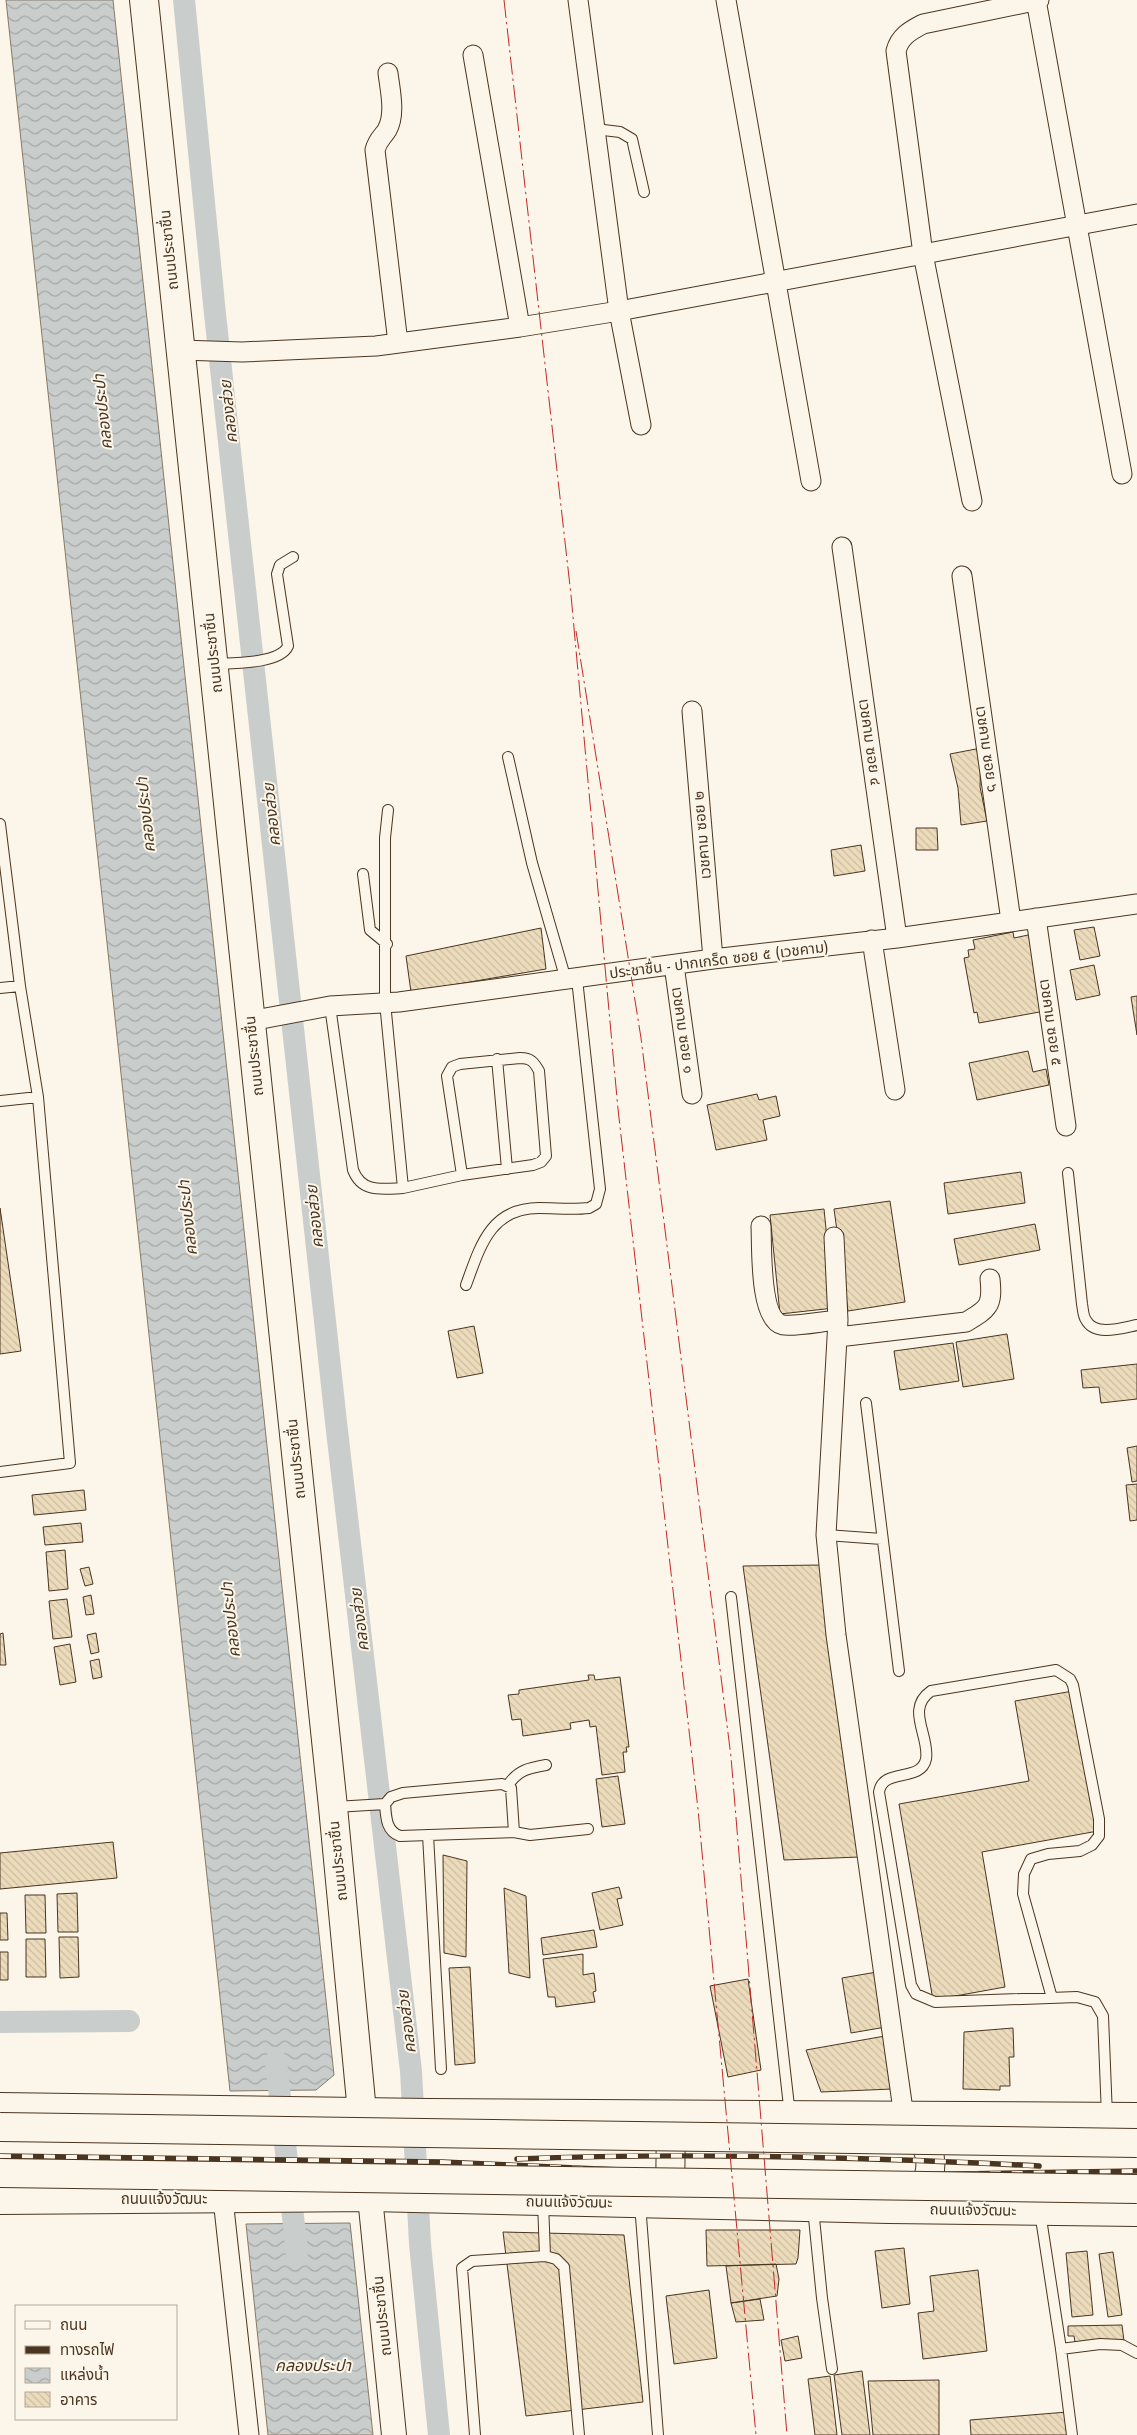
<svg xmlns="http://www.w3.org/2000/svg" width="1137" height="2435" font-family="Jost,'Noto Sans Thai',sans-serif">
<style>
.water{fill:url(#water-waves);stroke:#887966}
.lines{fill:none;stroke-linecap:round;stroke-linejoin:round}
.canal{stroke:#c9cecd;stroke-width:22}
.building{fill:url(#building-back-hatch);stroke:#4a3520}
.service-casing{stroke:#4a3520;stroke-width:12}
.minor-casing{stroke:#4a3520;stroke-width:21}
.tertiary-casing{stroke:#4a3520;stroke-width:26}
.secondary-casing{stroke:#4a3520;stroke-width:30}
.primary-casing{stroke:#4a3520;stroke-width:30}
.service{stroke:#fbf6e9;stroke-width:10}
.minor{stroke:#fbf6e9;stroke-width:19}
.tertiary{stroke:#fbf6e9;stroke-width:24}
.secondary{stroke:#fbf6e9;stroke-width:28}
.primary{stroke:#fbf6e9;stroke-width:28}
.rail-casing{stroke:#4a3520;stroke-width:5.5}
.rail{stroke:#fbf6e9;stroke-width:4;stroke-dasharray:11;stroke-linecap:butt}
.primary-bridge-casing{stroke:#4a3520;stroke-width:30;stroke-linecap:butt}
.primary-bridge{stroke:#fbf6e9;stroke-width:28}
.power{stroke:#c62828;stroke-width:1;stroke-dasharray:18 4 2.5 4;stroke-linecap:butt}
.labels{text-anchor:middle;stroke-width:4;stroke-linejoin:round;paint-order:stroke}
.street-label{font-size:15px;fill:#4a3520;stroke:#fbf6e9}
.water-label{font-size:16px;font-style:italic;fill:#4a3520;stroke:#fbf6e9}
</style>
<defs>
<pattern id="water-waves" width="16" height="10" patternUnits="userSpaceOnUse" patternTransform="scale(1.25)"><rect width="16" height="10" fill="#c9cecd"/><path d="M0 5q4-4 8 0t8 0" fill="none" stroke="#a5a8a6"/></pattern>
<pattern id="building-back-hatch" width="6" height="6" patternUnits="userSpaceOnUse" patternTransform="scale(1.25)"><rect width="6" height="6" fill="#ecdcbc"/><path d="M-1 5l2 2M0 0l6 6M5-1l2 2" fill="none" stroke="#ccbda1"/></pattern>
</defs>
<rect width="100%" height="100%" fill="#fbf6e9"/>
<path class="water" d="M6,0h107l221,2075 -18,15 -86,1z
M350,2223l23,212h-105l-22,-211z"/>
<g class="lines">
<path class="canal" d="M184,0l31,314 121,1108 75,649 9,173 19,191
M0,2022l129,-1
M276,2061l21,192"/>
</g>
<path class="building" d="M981,748l-1,39 7,34 -26,4 -3,-37 -8,-34z
M916,828h21l1,22h-22z
M861,845l4,26 -31,5 -3,-26z
M1094,927l6,29 -20,4 -6,-30z
M541,928l5,41 -135,23 -5,-36z
M1013,932l1,6 19,-4 12,77 -66,12 -2,-11 -3,1 -10,-55 5,-1 -1,-7 7,-1 -2,-9z
M1094,965l6,30 -24,5 -6,-30z
M1137,996v39l-6,-38z
M1028,1051l5,21 13,-3 3,16 -72,15 -8,-37z
M757,1094l2,6 17,-4 4,20 -17,4 4,20 -51,10 -9,-45z
M1021,1172l4,31 -77,11 -4,-31z
M890,1201l15,101 -57,9 -14,-102z
M0,1208l21,143 -21,3z
M824,1209l10,99 -54,6 -10,-99z
M1035,1224l5,26 -81,15 -5,-26z
M474,1326l9,47 -26,5 -9,-47z
M1007,1334l7,45 -51,8 -7,-45z
M953,1343l6,38 -59,9 -6,-39z
M1137,1364v35l-36,4 -2,-16 -16,1 -2,-18z
M1137,1446v35l-5,1 -5,-34z
M1137,1484v36l-7,1 -4,-36z
M84,1490l2,20 -52,5 -2,-20z
M81,1523l2,19 -38,3 -2,-18z
M65,1550l3,39 -19,2 -3,-39z
M822,1565l37,292 -75,3 -41,-294z
M89,1567l4,17 -8,2 -5,-17z
M91,1595l3,19 -8,1 -3,-18z
M67,1599l5,38 -19,2 -4,-38z
M3,1633l3,32h-6v-31z
M96,1633l3,19 -8,2 -4,-19z
M70,1644l6,38 -16,3 -6,-38z
M99,1659l3,18 -9,2 -3,-18z
M588,1675h6l1,5 25,-3 9,70h-3l1,5h-4l2,20 -23,3 -6,-49 -6,1 -1,-7 -19,3 1,6 -48,7 -2,-17 -9,1 -4,-25 11,-1v-4l70,-10z
M1073,1691l25,140 -116,21 23,135 -72,13 -34,-196 130,-23 -14,-80z
M618,1776l7,48 -23,3 -6,-48z
M113,1842l4,36 -117,11v-36z
M443,1855l24,6 -1,96 -22,-4z
M619,1887l3,11 -5,1 6,26 -23,5 -8,-37z
M504,1888l22,8 4,82 -21,-5z
M77,1893l1,39h-20l-1,-38z
M25,1895h20l1,38h-20z
M0,1913h7l1,27h-8z
M594,1930l3,17 -54,8 -2,-17z
M59,1937h19l1,40 -19,1z
M26,1939h19l1,38h-20z
M0,1952h8v28h-8z
M583,1954v21l11,-2 2,18 -3,1 2,10 -39,5 -1,-10h-7l-5,-38z
M470,1967l5,96 -20,2 -6,-97z
M877,1972l9,55 -35,6 -9,-55z
M748,1979l13,91 -33,7 -18,-91z
M1013,2028l1,29h-5l1,29h-10v4l-37,-1 1,-57z
M885,2036l7,53 -71,3 -15,-42z
M706,2230h94l-2,28 -2,6 -89,2z
M503,2232l121,3 19,167 -117,14z
M904,2248l6,56 -28,4 -7,-57z
M1087,2251l6,64 -21,2 -6,-64z
M1113,2252l9,63 -14,2 -9,-63z
M776,2264l3,15 -2,17 -46,7 -5,-37z
M978,2270l9,81 -64,8 -5,-46 16,-2 -4,-35z
M709,2290l8,68 -43,6 -8,-68z
M760,2299l4,21 -28,2 -5,-19z
M1122,2325l2,16 -49,1 -1,-6h-6v-10z
M798,2336l4,22 -17,3 -4,-21z
M862,2371l8,64h-28l-8,-60z
M830,2376l7,59h-22l-7,-56z
M939,2380v55h-66l-5,-54z
M1067,2412l2,23h-98l-1,-15z"/>
<g class="lines">
<defs>
<path id="service" d="M595,129l25,3 12,7 12,53
M214,664c19,-1 66,0 74,-18l-11,-72 3,-9 13,-8
M508,757l24,106 34,117
M0,824l20,162 18,111 32,366 -70,9
M363,874l7,56 17,14
M0,988l20,-2
M330,1006l23,164c9,23 28,19 50,18l-18,-186v-164l3,-28
M520,1058c11,0 14,4 19,13l7,85 -5,6 -8,3 -71,10 -15,-99 5,-9 8,-3z
M497,1059l10,110
M0,1101l38,-4
M1068,1173l14,131c1,5 1,12 4,16 9,17 36,8 51,5
M403,1188l59,-13
M466,1285c14,-38 24,-77 73,-77 17,0 33,2 50,0l7,-4 4,-15 -23,-210
M866,1403l33,268
M826,1535l56,4
M731,1597l59,518
M508,1785c10,-15 21,-17 38,-20
M335,1807l50,-3 6,-7 12,-4 99,-9 9,4 3,44 -114,4c-14,-5 -14,-19 -15,-32
M514,1832l16,3 58,-6
M428,1835l13,234
M1052,1998l-29,-104 1,-20 7,-15 17,-5 32,-3 12,-6 7,-9v-17l-26,-134 -3,-6 -14,-9 -125,21c-26,18 -1,45 -5,68 -5,24 -43,8 -47,33l32,193 5,9 19,8 142,-5 18,5 8,14 4,100
M543,2202l2,54 11,3 8,8 15,168
M640,2204l18,231
M813,2208l9,90 10,71
M1040,2212l21,137 11,86
M1061,2349l39,-5 22,1 15,8
M475,2435l-13,-167 10,-7 73,-5"/>
<path id="minor" d="M578,0l41,311 22,114
M726,0l85,481
M1036,0l86,474
M473,55l47,272
M388,73c2,17 8,41 -1,57 -5,8 -9,9 -12,20l23,193
M180,350l62,2 134,-6 144,-19 99,-16 518,-97
M972,501l-49,-247 -27,-203c4,-15 14,-20 27,-27l116,-24
M842,547l55,391
M962,576l49,345
M692,711l21,248
M1036,918l30,208
M872,940l23,150
M674,965l18,129
M250,1021l80,-15 69,-4 314,-43 184,-21 240,-34
M761,1226c1,20 -2,94 22,99 12,2 41,-4 55,-5l-12,215 10,100 68,482
M834,1237l4,83
M838,1337l128,-15c22,-13 27,-16 24,-43
M223,2199l26,236"/>
<path id="tertiary" d="M370,2197l24,238"/>
<path id="secondary" d="M144,0l189,1807 29,305"/>
<path id="primary" d="M0,2107l428,6 709,4
M907,2127c30,15 32,57 1,73
M0,2200l370,-3 519,12 248,3
M670,2204l1,-89"/>
</defs>
<use href="#service" class="service-casing"/>
<use href="#minor" class="minor-casing"/>
<use href="#tertiary" class="tertiary-casing"/>
<use href="#secondary" class="secondary-casing"/>
<use href="#primary" class="primary-casing"/>
<use href="#service" class="service"/>
<use href="#minor" class="minor"/>
<use href="#tertiary" class="tertiary"/>
<use href="#secondary" class="secondary"/>
<use href="#primary" class="primary"/>
<defs>
<path id="rail" d="M0,2156l442,6 224,10 179,4 292,-5
M517,2159c174,-7 348,-2 522,7"/>
</defs>
<use href="#rail" class="rail-casing"/>
<use href="#rail" class="rail"/>
<defs>
<path id="primary-bridge" d="M0,2127l1137,16
M0,2173l1137,16"/>
</defs>
<use href="#primary-bridge" class="primary-bridge-casing"/>
<use href="#primary-bridge" class="primary-bridge"/>
<path class="power" d="M504,0l67,595 47,514 80,700 58,626
M576,631l65,407 90,719 56,678"/>
</g>
<g class="labels">
<g class="street-label">
<text transform="translate(169 250) rotate(-96)" y="5">ถนนประชาชื่น</text>
<text transform="translate(213 653) rotate(-96)" y="5">ถนนประชาชื่น</text>
<text transform="translate(870 742) rotate(82)" y="5">เวชคาม ซอย ๔</text>
<text transform="translate(987 749) rotate(82)" y="5">เวชคาม ซอย ๖</text>
<text transform="translate(702 835) rotate(-95)" y="5">เวชคาม ซอย ๒</text>
<text transform="translate(719 960) rotate(-7)" y="5">ประชาชื่น - ปากเกร็ด ซอย ๕ (เวชคาม)</text>
<text transform="translate(1051 1022) rotate(82)" y="5">เวชคาม ซอย ๕</text>
<text transform="translate(683 1030) rotate(82)" y="5">เวชคาม ซอย ๑</text>
<text transform="translate(254 1056) rotate(-96)" y="5">ถนนประชาชื่น</text>
<text transform="translate(296 1459) rotate(-96)" y="5">ถนนประชาชื่น</text>
<text transform="translate(338 1861) rotate(-96)" y="5">ถนนประชาชื่น</text>
<text x="164" y="2204">ถนนแจ้งวัฒนะ</text>
<text transform="translate(569 2202) rotate(1)" y="5">ถนนแจ้งวัฒนะ</text>
<text transform="translate(973 2210) rotate(1)" y="5">ถนนแจ้งวัฒนะ</text>
<text transform="translate(382 2316) rotate(-96)" y="5">ถนนประชาชื่น</text>
</g>
<g class="water-label">
<text transform="translate(102 412) rotate(-96)" y="6">คลองประปา</text>
<text transform="translate(228 412) rotate(-96)" y="6">คลองส่วย</text>
<text transform="translate(145 815) rotate(-96)" y="6">คลองประปา</text>
<text transform="translate(271 815) rotate(-96)" y="6">คลองส่วย</text>
<text transform="translate(314 1217) rotate(-96)" y="6">คลองส่วย</text>
<text transform="translate(187 1218) rotate(-96)" y="6">คลองประปา</text>
<text transform="translate(230 1620) rotate(-96)" y="6">คลองประปา</text>
<text transform="translate(359 1620) rotate(-97)" y="6">คลองส่วย</text>
<text transform="translate(406 2022) rotate(-97)" y="6">คลองส่วย</text>
<text x="313" y="2371">คลองประปา</text>
</g>
</g>
<rect x="15" y="2305" width="162" height="115" fill="#fbf6e9" stroke="#b4a999"/>
<rect x="25" y="2321" width="25" height="8" fill="#fbf6e9" stroke="#b4a999"/>
<text x="60" y="2330" font-size="15" fill="#4a3520">ถนน</text>
<rect x="25" y="2346" width="25" height="8" fill="#4a3520" stroke="#b4a999"/>
<text x="60" y="2355" font-size="15" fill="#4a3520">ทางรถไฟ</text>
<rect x="25" y="2368" width="25" height="15" fill="url(#water-waves)" stroke="#b4a999"/>
<text x="60" y="2380" font-size="15" fill="#4a3520">แหล่งน้ำ</text>
<rect x="25" y="2392" width="25" height="15" fill="url(#building-back-hatch)" stroke="#b4a999"/>
<text x="60" y="2405" font-size="15" fill="#4a3520">อาคาร</text>
</svg>
